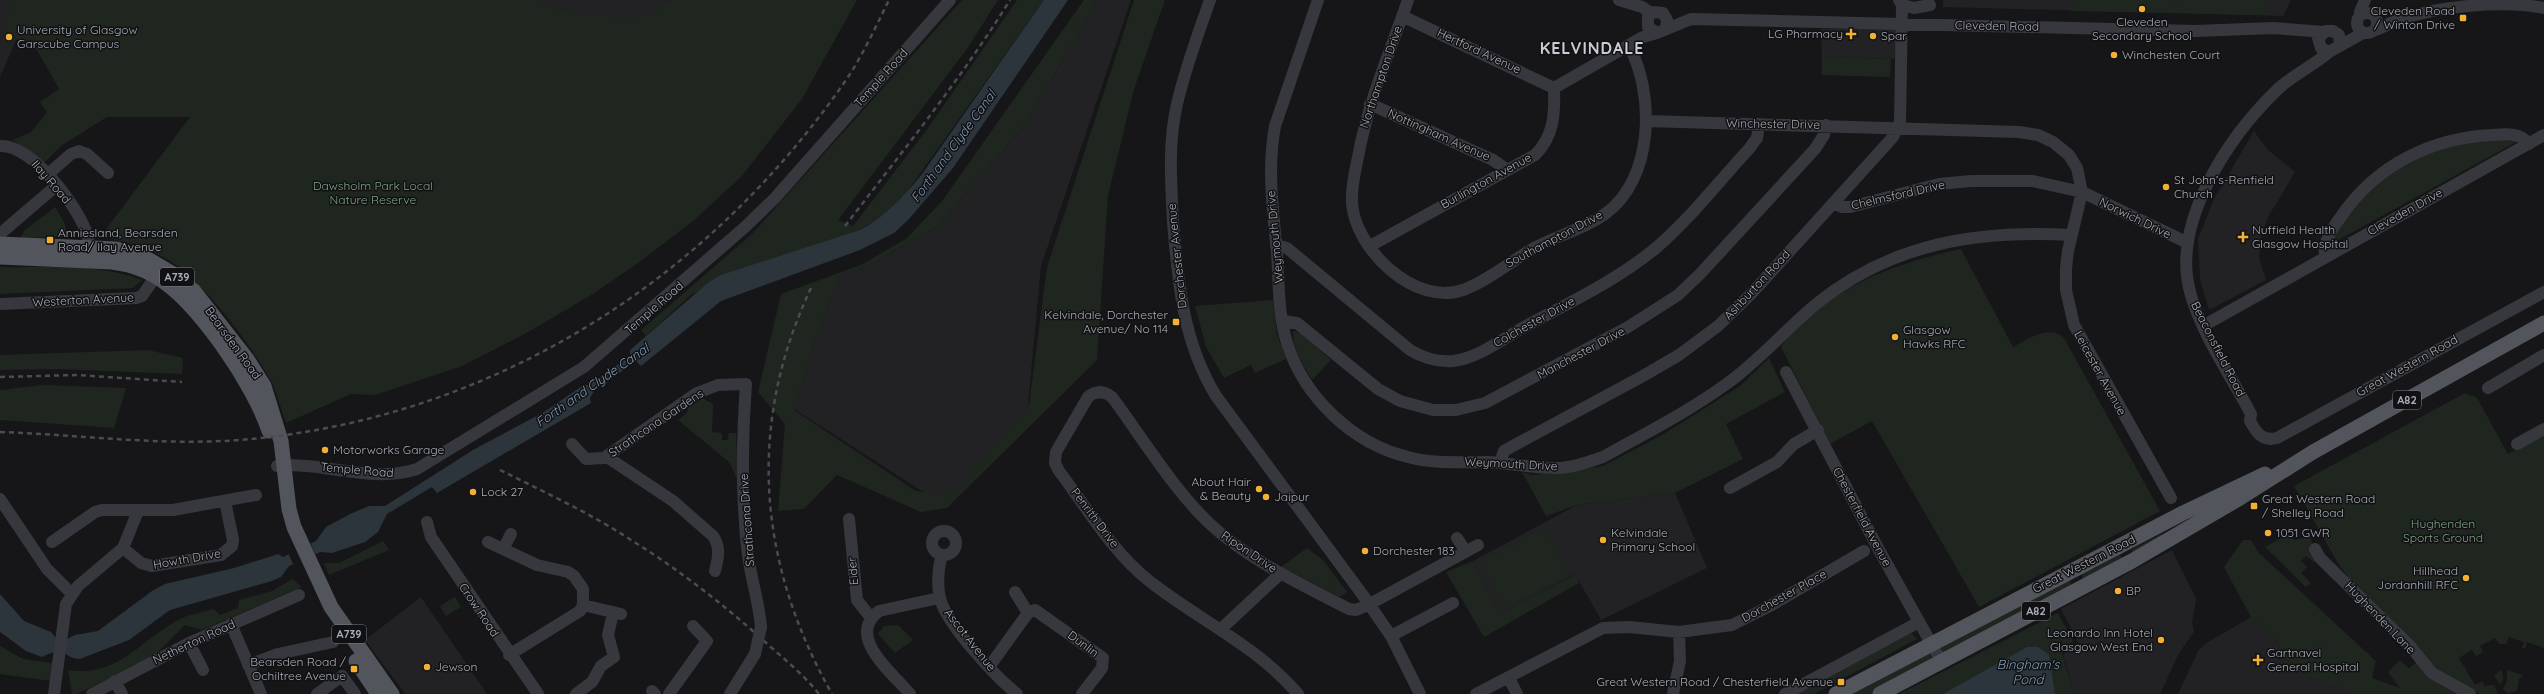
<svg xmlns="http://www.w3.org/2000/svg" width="2544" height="694" font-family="Quicksand,sans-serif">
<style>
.built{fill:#222225}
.green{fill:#1e261f}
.water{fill:#2c353c}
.pier{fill:#161618}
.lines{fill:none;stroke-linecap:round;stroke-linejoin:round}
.minor{stroke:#37383d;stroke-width:12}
.major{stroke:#53555c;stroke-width:15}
.rail{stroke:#4a4c52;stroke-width:2.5;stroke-dasharray:5 4;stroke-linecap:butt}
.minor-bridge{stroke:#37383d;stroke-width:12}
.poi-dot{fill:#f2b134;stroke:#111113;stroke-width:1.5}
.labels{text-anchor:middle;stroke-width:3;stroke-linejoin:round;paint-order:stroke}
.shield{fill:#111113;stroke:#7b7e86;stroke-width:1}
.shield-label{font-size:11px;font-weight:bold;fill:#a8adb8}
.poi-label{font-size:12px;fill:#a8adb8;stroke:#111113;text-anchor:start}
.street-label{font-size:12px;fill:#a8adb8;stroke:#111113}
.park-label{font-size:12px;fill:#7fa381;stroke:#111113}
.water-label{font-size:13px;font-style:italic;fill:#7f9bb3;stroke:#111113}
.district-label{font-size:16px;font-weight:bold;letter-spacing:1px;fill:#c9ccd4;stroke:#111113}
</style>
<rect width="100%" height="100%" fill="#161618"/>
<path class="built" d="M0,0h34l-34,77z
M536,0h145l-40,22 -24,2 -71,-16z
M1098,0h33l-90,266 -13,139 -14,32 -64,58h-22l-134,-86 19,-63 27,-69 33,-14 64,-36 87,-101z
M1943,0h348l-8,16 -340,-9z
M1898,27l-2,32 -74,-2 -1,-28z
M2254,131l13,18 28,23 -27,45 -7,20 -2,21 7,22 -57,30 -9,-30 -2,-41 16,-40z
M1675,493l32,75 -106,52 -26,-46 -75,40 -27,-53 104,-56z
M2172,550l24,49 -4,23 2,10 -15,21 -19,41h-86l-11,-40 16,-10 -18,-35z
M421,597l66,97h-82l-40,-54z
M2251,617l27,26 123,46 4,5h-227l20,-43 10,-9z"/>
<path class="green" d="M11,0h526l30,12 66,6 13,-3 27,-15h184l-55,99 -61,78 -49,45 -54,41 -45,31 -70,41 -61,31 -87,29 -24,-1 -65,29c-5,-13 -8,-27 -14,-40 -20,-37 -68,-102 -105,-124 -21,-12 -44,-17 -66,-23l89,-119h-83l-46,29 -16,16 -2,-1 -30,-21 18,-8 16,-20 -7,-10 19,-13 -22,-39 -32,-16z
M962,0h36l-31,49 -129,171 15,6 75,-98 89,-128h27l-140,196 -19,18 -25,16 -168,64 -46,42 -5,-6 111,-96z
M1084,0h14l-74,126 -87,101 -64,36 -33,14 -27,69 -19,64 122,81 27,3 19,-11 67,-78 18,-138 87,-267h31l-31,89 -26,107 -11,164 -150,148 -26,4 -84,-37 -33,34 -26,2 7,-87 -27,-32 23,-98 82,-30 44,-26 35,-37z
M2073,0h94l4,2 12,-2h84v15l-197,-4z
M1822,57l69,2 -1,18 -68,-2z
M2512,139l6,2 -187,103c26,-51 74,-92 133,-101 16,-3 32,-3 48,-4z
M55,207l10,17 2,13 -47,1 5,-8z
M1961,249l52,98c15,-8 36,-23 51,-9l96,173 -181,96 -107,-186 -42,23 -49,-97c4,-8 11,-14 18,-20 43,-45 102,-65 162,-78z
M0,267c45,1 99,-4 142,13l-9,8 -133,6z
M1273,300l4,34 9,25 -31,14 -4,-8 -27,13 -18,-31 -11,-41z
M1293,331l8,2 30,27 -19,20c-9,-16 -20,-31 -19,-49z
M148,350l35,8 -1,16 -124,-5 -58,1v-15z
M1769,358l16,34 -59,32 17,35 -68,34 -98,12 -31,11 -24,-44 10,3 71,-9 59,-31 78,-49z
M43,385l83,3 -12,40 -114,-8v-30z
M2465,393l12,5 31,56 36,-20v214l-17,-6 -2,7 -3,-1 2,-6 -15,-5 -3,7h-7l-4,-6 -15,8 3,6 -7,4 -4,-6 -13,8 16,27 7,-4 3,5 9,-1 4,9h-18l-41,-20 -81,-85 -19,-24 -45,-79z
M702,398l11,6 -1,28 10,1v7h6l1,-7h7l2,48 -9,-19 -51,-42 9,-7 1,-5z
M1545,527l25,47 -66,34 -24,-46z
M2161,534l2,5 -30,14 -2,-3z
M2286,535l9,5 15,-3 7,22 -3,3 -8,-6 -5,5 6,6 -6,6 10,10 -5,4 -41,-40z
M2243,540h8l8,13 117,108 -4,17 28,10 -12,-16 12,-12 9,8 8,-6 46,32h-110l-69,-31 -6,-20 -27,-26 -27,-50z
M383,541l6,9 -60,25 -5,-12h15z
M1307,548l17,13 23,31 -7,5 -59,-30z
M2120,555l3,5 -40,21 -2,-9 14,-4z
M1473,561l27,53 76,-40 3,9 -95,54 -38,-65z
M292,579l10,8 -100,43 -17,-5 -31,31 -77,38h-5l-4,-24c52,8 73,-32 114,-52 9,-4 22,-6 32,-9l6,6 18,-7 1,-8 33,-9z
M2069,580l3,6 -128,68 -4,-9z
M455,597l6,10 -15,9 -6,-10z
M2058,613l15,28 -12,9 13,44h-175z
M898,625l15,15 -18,13 -17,-19 6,-8z
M1911,633l6,6 -103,55h-21z
M0,646l23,13 30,4 -2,18 -51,-7z
M1929,651l3,10 -62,33h-24z
M2502,670l1,10 -3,5 -6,-10z
M2507,670l16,5 -4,4 -2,12 -10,3 -4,-5 4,-8z"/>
<path class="water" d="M1044,0h24l-115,168 -45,52 -14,13 -34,17 -139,51 -80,65 -5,-5 -42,30 -4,7 1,5 -154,90 -5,-6 -45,27 -9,18 -13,10 -33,11 -12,-1 -31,14 -8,11 -9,4 -102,29 -41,30 -49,19c-16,0 -13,-15 -38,-2l-16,-6 -26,-19v-38l24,27 27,11 4,5 12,2 8,-4 23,-4 54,-40 13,-7 69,-16 38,-12 6,-2 5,3 33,-16 10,-14 24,-13 19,-8h16l88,-56 71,-38 38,-26 8,-2 40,-28v-6l79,-68 12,-7 139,-45c26,-14 44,-34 62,-56z
M2027,647h11l11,8 6,39h-112z"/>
<path class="pier" d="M310,542l6,14 -22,10 -6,-13z"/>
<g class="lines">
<path class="minor" d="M1210,0c-12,34 -25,69 -33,104 -9,39 -6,78 -4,118 5,61 10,120 43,174l146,198 29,42 29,58
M1318,0l-43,126c-8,43 -2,84 2,127 2,29 1,62 10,90 17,54 66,101 121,114 24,7 53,5 78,5 23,1 46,6 70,6 16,0 32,-6 47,-11 41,-23 83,-44 122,-72 33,-23 59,-54 90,-80 76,-62 162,-75 256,-70
M1408,0c-18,52 -40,102 -50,157 -3,15 -7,30 -6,46 3,46 63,104 111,87 25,-9 48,-29 71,-42 22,-12 50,-19 71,-34 49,-35 50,-120 24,-168
M1619,0l23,7 9,6
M1902,5l12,3 16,-3
M2357 23a10 10 0 1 1 20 0a10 10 0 1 1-20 0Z
M2361,15l-1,-3 5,-12
M1402,16l152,72
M1666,28l1,-8 -4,-7 -9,-1 -6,4v11l9,6 34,-14 504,12 79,-3 49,4
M2375,30c9,-3 17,-8 26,-11 40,-13 102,-19 143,-11
M2340,45l-1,-10 -6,-4h-7l-8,7 3,10 8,4 34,-19
M2329,52c-16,14 -36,23 -51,37 -49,47 -107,133 -88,203 11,41 41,84 61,122l-1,7c6,11 12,21 27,17l267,-146
M1370,104l123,56 13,9
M1647,121l372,11 19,3 15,7 16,13 8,13 5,24 -14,59 -2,17v22l8,35 97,173
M0,146c32,-2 80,62 88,91 1,6 0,13 0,19
M47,175l24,-21 8,-3 8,3 21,19
M1833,203l9,4h8l89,-23 32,-3h62l49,11 106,51
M0,234l56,-48
M1276,245l11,3 123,102c13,8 28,12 43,11 25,-3 50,-22 71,-34 45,-24 93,-47 132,-79 34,-29 63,-67 93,-99l8,-11 2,-14
M1370,246l165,-91c19,-19 20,-41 19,-67l89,-51 14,-4
M2325,256c-2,-16 8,-28 17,-41 35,-50 89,-77 150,-80 14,-1 28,-3 37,9
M0,304l136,-6 6,-2 14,-20
M1283,321l14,2 81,66 22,12 33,9h23l29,-7 143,-76 50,-32 22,-21 115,-125 9,-14 2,-10
M2203,326l341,-191
M1786,372l93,178 62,111
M2488,388l56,-33
M572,444l14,15 18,-1 93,-65 21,-8 28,-1c-4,57 -5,115 2,171 3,24 11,47 13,72
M2517,444l27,-15
M607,457l66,44 40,35c8,11 5,23 2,35
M1500,463l4,-12 7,-4 132,-71 36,-21 39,-29 34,-33 141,-156 7,-15 2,-117 -3,-5
M277,466c46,-5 95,18 140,3l167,-102 161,-140 30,-29 175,-198
M1730,488l47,-26 17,-18 24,-14
M0,499l47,70 25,25
M849,519l8,81 14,18
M427,522l4,15 107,157
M932 543a12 12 0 1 1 24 0a12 12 0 1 1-24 0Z
M1457,538l9,14
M52,542l43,-30 7,-2h71l83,-15
M488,542l49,23 31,7 6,4 9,13v16
M123,548l18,15 11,3 69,-11 11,-9 1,-6 -8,-39
M503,549l8,-15
M2315,549l5,9 90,88 22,27 38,21
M942,555c-4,12 -5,31 -2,43 6,26 56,79 77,96
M1015,592l13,21
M231,624l30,70
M1221,629l60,-56
M1391,636l62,-33
M189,643l14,27
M509,655l71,-44 3,-6 38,9
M248,665l30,-11 55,-12
M989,667l39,-54 7,-3 68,48 -1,10 -20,26
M1509,678l8,16
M115,681l7,13
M652,691l3,3
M54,694l12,-90 12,-18 45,-38 15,-37
M92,694l97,-51 110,-48
M317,694l25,-18 13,18
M576,694l16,-12 9,-16 13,-9 -6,-22 5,-22
M669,694l38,-53 -14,-15
M730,694l25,-40
M910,694c-17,-21 -65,-57 -31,-83l60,-13
M1298,694c-42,-49 -101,-75 -150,-114 -36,-29 -61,-72 -89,-109l-4,-8 1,-11 32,-55c8,-7 16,-6 24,0 29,39 62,93 97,126 39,37 92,61 140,86l7,1 12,-5 110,-60
M1476,694l127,-66 26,-1 50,5 53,-7 38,-19 94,-55
M1673,694l7,-33 -1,-29
M1785,694l134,-72"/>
<path class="major" d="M0,244l116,5 30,9 27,16 21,17 53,68 17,27 17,55 8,68 5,18 37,80 61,87
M0,257l112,5c15,2 30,6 43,14 42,24 99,109 114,155
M356,661l22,33
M1836,694l347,-181 82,-39
M1880,694l252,-133 108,-63 73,-46 231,-129"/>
<path class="rail" d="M845,226c57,-74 116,-147 165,-226
M811,288c-65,138 -53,275 21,406
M0,377l77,-2 105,7
M0,432c87,3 173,16 261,6 240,-26 449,-161 585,-358 17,-25 30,-54 43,-80
M500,470c44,22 90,43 131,70 47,29 92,64 133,101 19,17 39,33 55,53"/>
<path class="minor-bridge" d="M755,654l6,-27"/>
</g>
<g class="poi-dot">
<circle cx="2142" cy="9" r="4"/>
<rect x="2459" y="14" width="8" height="8" rx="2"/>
<path d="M1849 28h4v4h4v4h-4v4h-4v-4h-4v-4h4z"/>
<circle cx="1873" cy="36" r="4"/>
<circle cx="9" cy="37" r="4"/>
<circle cx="2114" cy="55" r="4"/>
<circle cx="2166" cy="187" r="4"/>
<path d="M2241 231h4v4h4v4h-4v4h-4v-4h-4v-4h4z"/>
<rect x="46" y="236" width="8" height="8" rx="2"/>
<rect x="1172" y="318" width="8" height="8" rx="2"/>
<circle cx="1895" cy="337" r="4"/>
<circle cx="325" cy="450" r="4"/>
<circle cx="1259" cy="489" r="4"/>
<circle cx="473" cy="492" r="4"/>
<circle cx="1266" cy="497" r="4"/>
<rect x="2250" y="502" width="8" height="8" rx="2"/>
<circle cx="2268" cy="533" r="4"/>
<circle cx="1603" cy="540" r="4"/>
<circle cx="1365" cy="551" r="4"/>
<circle cx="2466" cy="578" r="4"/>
<circle cx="2118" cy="591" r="4"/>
<circle cx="2161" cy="640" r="4"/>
<path d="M2256 654h4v4h4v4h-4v4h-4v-4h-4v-4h4z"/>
<circle cx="427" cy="667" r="4"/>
<rect x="350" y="665" width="8" height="8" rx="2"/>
<rect x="1837" y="678" width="8" height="8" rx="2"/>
</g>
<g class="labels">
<g class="shield">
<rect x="160" y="268" width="34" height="18" rx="3"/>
<rect x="2393" y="391" width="28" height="18" rx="3"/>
<rect x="2022" y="602" width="28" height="18" rx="3"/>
<rect x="332" y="625" width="34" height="18" rx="3"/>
</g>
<g class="shield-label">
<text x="177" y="281">A739</text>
<text x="2407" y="404">A82</text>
<text x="2036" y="615">A82</text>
<text x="349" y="638">A739</text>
</g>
<g class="poi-label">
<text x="2455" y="15" text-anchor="end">Cleveden Road<tspan x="2455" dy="14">/ Winton Drive</tspan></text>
<text x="2142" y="26" text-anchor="middle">Cleveden<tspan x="2142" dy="14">Secondary School</tspan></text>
<text x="17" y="34">University of Glasgow<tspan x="17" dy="14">Garscube Campus</tspan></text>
<text x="1843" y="38" text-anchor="end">LG Pharmacy</text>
<text x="1881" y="40">Spar</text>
<text x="2122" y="59">Winchesten Court</text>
<text x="2174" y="184">St John’s-Renfield<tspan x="2174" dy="14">Church</tspan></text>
<text x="2252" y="234">Nuffield Health<tspan x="2252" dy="14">Glasgow Hospital</tspan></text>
<text x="58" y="237">Anniesland, Bearsden<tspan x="58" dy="14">Road/ Ilay Avenue</tspan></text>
<text x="1168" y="319" text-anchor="end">Kelvindale, Dorchester<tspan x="1168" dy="14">Avenue/ No 114</tspan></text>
<text x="1903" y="334">Glasgow<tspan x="1903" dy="14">Hawks RFC</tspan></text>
<text x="333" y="454">Motorworks Garage</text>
<text x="1251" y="486" text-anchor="end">About Hair<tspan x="1251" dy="14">&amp; Beauty</tspan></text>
<text x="481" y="496">Lock 27</text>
<text x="1274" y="501">Jaipur</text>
<text x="2262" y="503">Great Western Road<tspan x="2262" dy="14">/ Shelley Road</tspan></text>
<text x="1611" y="537">Kelvindale<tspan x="1611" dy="14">Primary School</tspan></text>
<text x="2276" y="537">1051 GWR</text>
<text x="1373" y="555">Dorchester 183</text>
<text x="2458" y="575" text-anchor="end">Hillhead<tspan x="2458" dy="14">Jordanhill RFC</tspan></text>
<text x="2126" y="595">BP</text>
<text x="2153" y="637" text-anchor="end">Leonardo Inn Hotel<tspan x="2153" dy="14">Glasgow West End</tspan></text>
<text x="2267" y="657">Gartnavel<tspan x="2267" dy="14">General Hospital</tspan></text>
<text x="346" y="666" text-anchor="end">Bearsden Road /<tspan x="346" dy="14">Ochiltree Avenue</tspan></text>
<text x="435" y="671">Jewson</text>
<text x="1833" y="686" text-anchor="end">Great Western Road / Chesterfield Avenue</text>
</g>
<g class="street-label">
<text transform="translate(1997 26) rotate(1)" y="4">Cleveden Road</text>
<text transform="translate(1479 51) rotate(25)" y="4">Hertford Avenue</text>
<text transform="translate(1381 77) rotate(-71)" y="4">Northampton Drive</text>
<text transform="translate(881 78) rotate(-48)" y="4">Temple Road</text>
<text transform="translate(1773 124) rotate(1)" y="4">Winchester Drive</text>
<text transform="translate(1439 135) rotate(24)" y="4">Nottingham Avenue</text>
<text transform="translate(1486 181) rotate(-29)" y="4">Burlington Avenue</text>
<text transform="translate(51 182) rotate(49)" y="4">Ilay Road</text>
<text transform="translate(1898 195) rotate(-13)" y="4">Chelmsford Drive</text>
<text transform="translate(2405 212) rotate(-29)" y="4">Cleveden Drive</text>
<text transform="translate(2135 218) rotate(26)" y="4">Norwich Drive</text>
<text transform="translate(1275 237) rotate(-95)" y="4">Weymouth Drive</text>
<text transform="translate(1554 239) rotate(-28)" y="4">Southampton Drive</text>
<text transform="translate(1177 256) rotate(-96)" y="4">Dorchester Avenue</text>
<text transform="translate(1757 285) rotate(-47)" y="4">Ashburton Road</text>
<text transform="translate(83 300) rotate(-3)" y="4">Westerton Avenue</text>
<text transform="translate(654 308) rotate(-41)" y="4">Temple Road</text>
<text transform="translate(1534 322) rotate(-29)" y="4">Colchester Drive</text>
<text transform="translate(233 343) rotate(54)" y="4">Bearsden Road</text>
<text transform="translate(2218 349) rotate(63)" y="4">Beaconsfield Road</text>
<text transform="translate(1581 353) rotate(-28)" y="4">Manchester Drive</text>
<text transform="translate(2407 366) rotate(-29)" y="4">Great Western Road</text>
<text transform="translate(2100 373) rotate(61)" y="4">Leicester Avenue</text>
<text transform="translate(656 423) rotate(-34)" y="4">Strathcona Gardens</text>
<text transform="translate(1511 464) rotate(3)" y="4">Weymouth Drive</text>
<text transform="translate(357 470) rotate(5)" y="4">Temple Road</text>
<text transform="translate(1862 517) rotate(62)" y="4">Chesterfield Avenue</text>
<text transform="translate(1095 518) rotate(53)" y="4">Penrith Drive</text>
<text transform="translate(747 520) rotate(-94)" y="4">Strathcona Drive</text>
<text transform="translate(1249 552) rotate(34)" y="4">Ripon Drive</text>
<text transform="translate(187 559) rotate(-10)" y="4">Howth Drive</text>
<text transform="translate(2084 564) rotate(-27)" y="4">Great Western Road</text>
<text transform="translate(853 571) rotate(-95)" y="4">Eider</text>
<text transform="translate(1784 596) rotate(-29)" y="4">Dorchester Place</text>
<text transform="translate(479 610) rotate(56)" y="4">Crow Road</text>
<text transform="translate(2380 618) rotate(46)" y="4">Hughenden Lane</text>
<text transform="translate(970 640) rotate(52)" y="4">Ascot Avenue</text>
<text transform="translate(194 642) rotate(-25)" y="4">Netherton Road</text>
<text transform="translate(1083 644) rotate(37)" y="4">Dunlin</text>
</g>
<g class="park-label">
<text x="373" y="190">Dawsholm Park Local<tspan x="373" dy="14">Nature Reserve</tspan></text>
<text x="2443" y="528">Hughenden<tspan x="2443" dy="14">Sports Ground</tspan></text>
</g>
<g class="water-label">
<text transform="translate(953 146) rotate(-54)" y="5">Forth and Clyde Canal</text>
<text transform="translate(592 385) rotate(-35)" y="5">Forth and Clyde Canal</text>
<text x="2028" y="669">Bingham's<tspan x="2028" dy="15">Pond</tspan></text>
</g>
<g class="district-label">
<text x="1592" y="54">KELVINDALE</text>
</g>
</g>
</svg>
